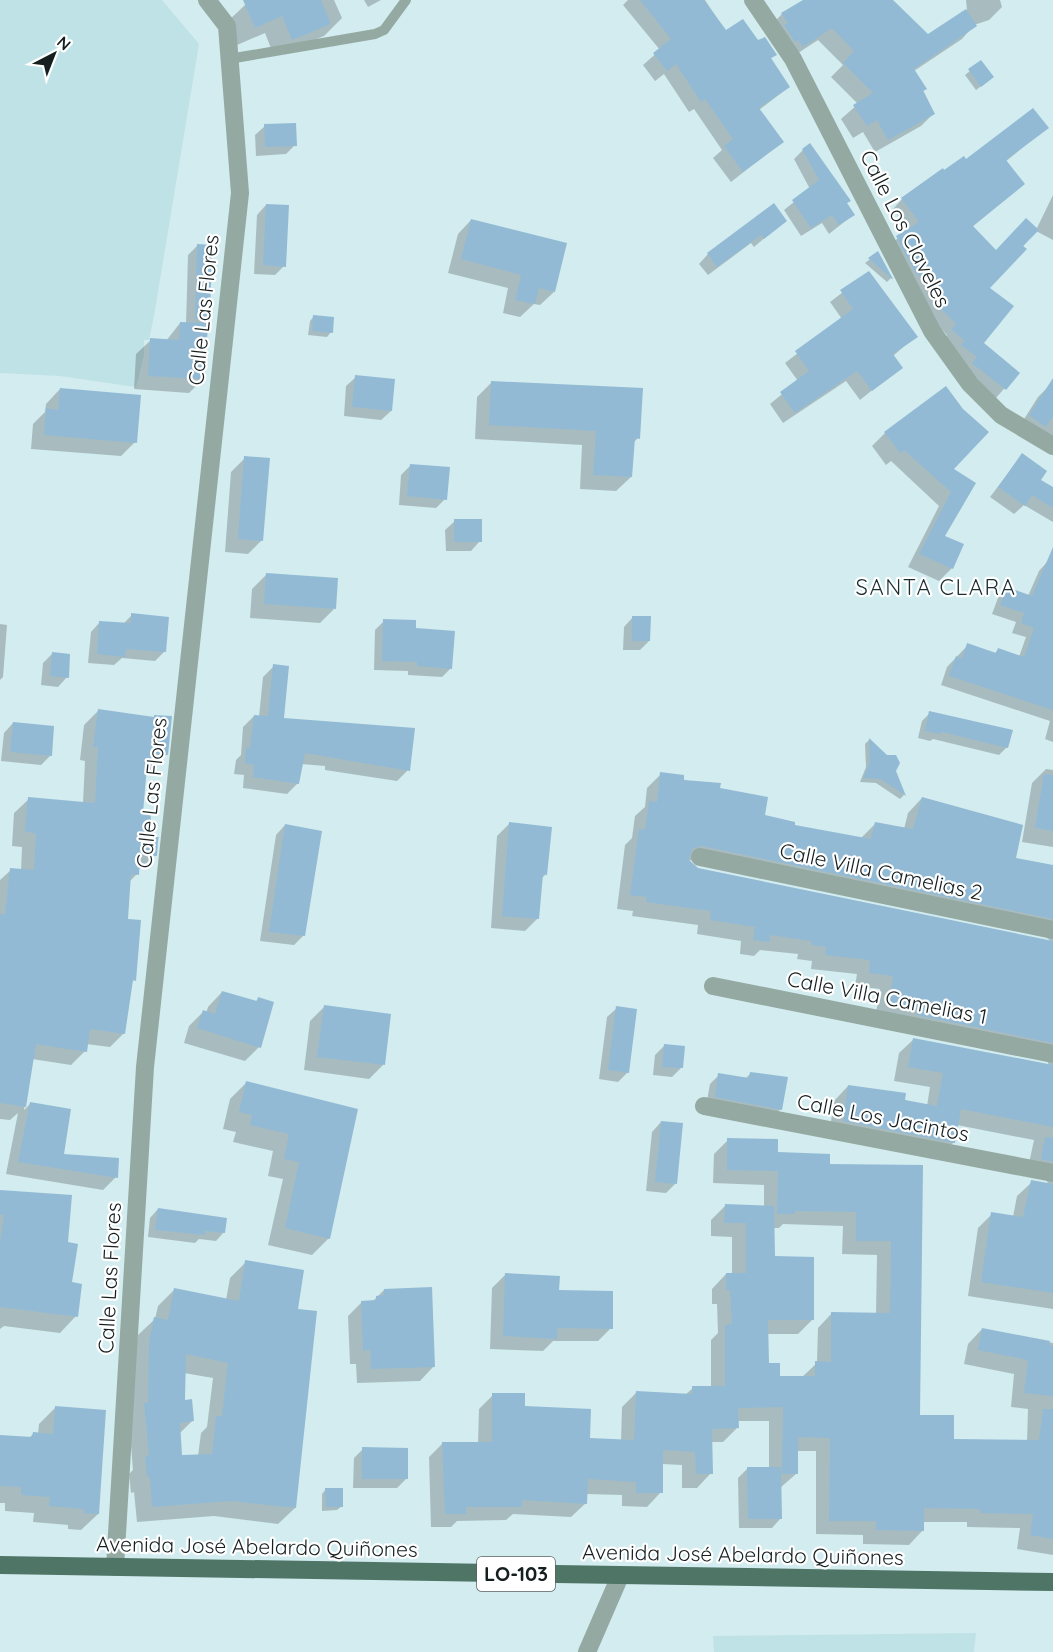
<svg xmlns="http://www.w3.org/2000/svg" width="1053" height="1652" font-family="Quicksand,sans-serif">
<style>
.built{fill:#bfe2e6}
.shadow{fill:#0003;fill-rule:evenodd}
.building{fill:#92bad5;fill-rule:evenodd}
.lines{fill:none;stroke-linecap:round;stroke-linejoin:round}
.service{stroke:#94a9a1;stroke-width:10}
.minor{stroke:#94a9a1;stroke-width:18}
.tertiary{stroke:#94a9a1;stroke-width:18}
.primary{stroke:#4f7567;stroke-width:18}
.labels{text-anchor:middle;stroke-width:4.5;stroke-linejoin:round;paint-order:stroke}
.shield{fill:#fff;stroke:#5b6263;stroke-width:1.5}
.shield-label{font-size:20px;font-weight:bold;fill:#151f20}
.street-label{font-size:21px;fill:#151f20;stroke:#fff}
.neighbourhood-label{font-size:22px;letter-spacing:1.5px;fill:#1a2f32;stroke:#fff}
</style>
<rect width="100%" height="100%" fill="#d2ecef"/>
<path class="built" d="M0,0h162l37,44 -44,266 -6,30h-5v16l-8,31 -76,-11 -60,-3z
M976,1633l-2,19h-260l-1,-16z"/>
<path class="shadow" d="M334,0l8,18 -18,18 -50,20 -9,-23 -28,12 -10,-23 18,-17 9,-5z
M364,0h17l-13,7z
M628,0h77l21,32 31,10 18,13 -5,4 19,28 -30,23 23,32 -51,40 -18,-24 9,-8 -28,-41 -5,3 -25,-38 -9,7 -12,-16 17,-15 -37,-45z
M805,0h78l45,36 39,-26 -1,-10h34l2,7 -13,13 -15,5 -12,14 -48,32 20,42 -13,13 -46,26 -12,-20 -10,6 -12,-19 17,-15 -27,-27 12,-12 -25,-25 -29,19 -20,-32 13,-13z
M981,62l7,19 -12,9 -11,-15z
M265,126l30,19 -9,9 -30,2 -1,-21z
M1047,128l-42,34 8,31 -41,34 24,25 40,-22 17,-35v45l-17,-9 -48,57 -6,55 36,30 -23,26 -52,-59 4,-5 -17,-18 -43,-70 21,-17 -15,-21 9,-10 42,-27z
M803,150l50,65 -24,19 -7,-11 -21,13 -17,-26 26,-21 -16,-30z
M266,205l18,61 -9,9 -21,-1 3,-59z
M471,220l83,72 -14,13 -6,-1 -14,13 -17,-4 5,-25 -60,-15 10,-39z
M785,221l-31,26 -3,-4 -43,32 -9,-11 9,-10z
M197,246l12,72 -6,7 1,53 -15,15 -55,-4 2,-35 15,-14 15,1 14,-18 6,1 2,-69z
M878,253l13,25 -4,4 -22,-19z
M868,273l48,63 -23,20 8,11 -41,33 -14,-19 -63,42 -13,-19 28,-23 -13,-18 57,-44 -12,-17z
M314,316l17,16 -4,5 -19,-2 2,-14z
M356,377l35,34 -10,9 -37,-4 2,-30z
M492,382l146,56 -5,5 -2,34 -15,14 -36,-2 2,-44 -107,-6 2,-42z
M1049,386l4,3v54l-34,-16 19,-30z
M60,389l75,53 -14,14 -90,-7 2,-25 12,-12 1,-8z
M885,433l89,50 -31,53 9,32 -13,13 -31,-14 31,-61 -48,-45 -5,4 -14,-19z
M1022,455l16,25 15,9v33l-29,-17 -10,9 -24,-17z
M245,458l17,82 -14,14 -23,-2 6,-80z
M411,465l34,34 -9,9 -37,-3 2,-30z
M455,521l25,20 -9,10h-25l-1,-21z
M1048,561l5,3v178l-8,-3 5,-18 -109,-36 6,-18 21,-22 26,9 4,-4 21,7 7,-20 -14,-4 4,-11 -24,-8 6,-16 9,-9 21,7 11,-25z
M266,575l68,34 -14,14 -70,-5 2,-29z
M132,615l33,36 -10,10 -33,-3 -8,7 -26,-2 3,-31 9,-10 23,2z
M633,617l16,24 -9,9h-17l1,-23z
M384,621l30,9 37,38 -9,9 -34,-2v-4l-34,-1 1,-40z
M0,624l7,1 -4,52 -3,3z
M52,654l15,23 -9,10 -17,-2 2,-22z
M274,666l8,53 126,51 -11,11 -72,-11v-4l-24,-2 -3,19 -11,11 -44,-6 1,-13 -10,-1 2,-14 5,-5 2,-28 11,-11 5,1 4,-40z
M98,711l68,44 -21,20 -3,39 13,41 -14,14h-3l-1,5 -8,8 -2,38 7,60 -3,3 -7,50 -14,14 -24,-3 -1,7 -14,14 -39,-6 -8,51 6,-6 32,51 54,22 -13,13 -97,-16 12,-61 -8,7 -10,-1v-239l11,-10 10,1 1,-24 -10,-1 2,-33 15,-14 54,4 2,-42 -5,-1 4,-35z
M930,713l77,34 -8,8 -66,-16 -3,2 -12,-3 4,-17z
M13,723l37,33 -9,9 -40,-4 3,-28z
M869,740l17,16 18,39 -4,4 -24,-16 -16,-1 6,-15 -1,-23z
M1046,769l7,1v77l-31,-5 10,-59z
M661,774l58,15 45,27 29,10 68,12 14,-14 29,5 4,-16 14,-15 92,62 39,17v432l-85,-13 10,-68 14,-14 21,3 4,-21 15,-14 16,2 -2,-6 -19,-5 7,-33 -77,-15 -3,17 -14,14 -111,-21 5,-34 14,-15 79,20 3,-19 -36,-6 5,-28 15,-14 135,27 -2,-6 -172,-41 5,-30 -25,-3 2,-12 -46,-5 1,-8 -15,-2 1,-5 -38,-4 -6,6 -14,-2 1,-13 -44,-7 1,-9 -66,-9 1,-5 -16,-2 8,-64 7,-7 3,-22 10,-9 2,-19zM689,860l352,73 12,10 -356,-74z
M510,823l36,51 -5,5 -3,39 -13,13 -34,-3 6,-92z
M285,825l19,110 -10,10 -34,-4 16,-106z
M222,992l33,10 3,-3 1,48 -14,14 -61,-18 5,-17 14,-14 3,1 2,-6z
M324,1007l59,58 -14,14 -65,-9 6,-49z
M617,1008l11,64 -10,10 -19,-3 8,-62z
M664,1046l17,22 -9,9 -19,-2 2,-20z
M750,1074l31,35 -10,9 -65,-12 4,-22 9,-9 26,4z
M247,1082l110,28 -28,128 -17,17 -44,-10 15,-66 -15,-3 5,-25 -40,-9 3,-10 -13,-3 7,-30z
M661,1122l14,62 -9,9 -20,-2 6,-59z
M728,1140l101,25 92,1 -2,250 34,24 74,1 1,-32 -17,-2 3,-33 -50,-10 4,-20 14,-15 71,14v212l-36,-6 3,-21 -53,-1v-5h-44v8l-14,15 -46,-1v-9l-47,-1v-83h-20v23l-16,14 1,30 -9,10h-33l-1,-50 9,-9 22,-1v-47h-32v7l-14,14h-12v31l-14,15h-15v-23l-20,-1 -1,28 -14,15 -25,-1v-11l-36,-1v9l-15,14 -58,-3 -7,6 -49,1 -6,6h-20l-2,-70 14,-14h35l1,-34 14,-14 95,45 33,1 1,-34 14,-14 49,2 8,-7 18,-1v-47l7,-7 -1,-29h-5v-15l14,-15h6v-37l-21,-1v-16l14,-14 39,1v-22l-51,-2 1,-29zM783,1224l60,2 -1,28 35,1 -1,59 -44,-1 -14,15 -1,35 -16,15h-22l-12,-13v-31h31l14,-14 -39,-62v-30h6z
M0,1191l66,53 10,72 -16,17 -56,-7 -4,3z
M158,1209l66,23 -8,9 -17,-2 -4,4 -47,-6 2,-19z
M246,1262l50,48 -1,198 -17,16 -64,-8 -77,6 -3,-30 -3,1 -2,-19 4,-4 -4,-49 4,-61 5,-25 17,-16 3,-13 16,-16 52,10 4,-22zM184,1373l29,5 -6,49 -6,6 -3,23 -17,2 -2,-24 13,-13 -9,-19z
M505,1275l106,53 -13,13h-45l-10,10 -53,-2 2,-61z
M384,1290l50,76 -14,15 -63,2 -1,-19h-6l-2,-48 14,-14h10z
M55,1408l43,106 -17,16 -13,-1v-4l-35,-3 1,-9 -29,-2v-8h-5v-66l28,2 5,-5h5l1,-10z
M363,1449l43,30 -9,9h-44l1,-30z
M326,1489l16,17 -5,4 -15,1v-17z"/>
<path class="building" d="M243,0h78l10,24 -39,16 -10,-24 -27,12z
M640,0h64l22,30 17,-11 15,21 7,-3 12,18 -6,3 19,29 -31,21 25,34 -41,30 -19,-26 9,-7 -28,-40 -4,3 -25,-38 -9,7 -14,-18 18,-14z
M803,0h90l35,34 38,-25 11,17 -63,43 13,20 -4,2 12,23 -47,26 -11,-20 -10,6 -14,-21 20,-12 -30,-30 11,-12 -22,-23 -29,19 -5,-7 -3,2 -11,-17 4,-2 -7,-10z
M981,60l13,17 -13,10 -13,-18z
M1033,108l16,20 -43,32 19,24 -52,42 23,24 30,-32 13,12 -16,16 4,3 -37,39 24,18 -30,37 36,30 -14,17 -34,-27 5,-6 -16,-12 4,-4 -14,-12 5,-5 -18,-18 4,-3 -28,-33 -18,-34 23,-14 -18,-24 42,-30 1,2 20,-14 2,3z
M296,123l1,23 -32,1 -1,-23z
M810,143l41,58 -4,2 8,12 -16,10 -7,-10 -21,13 -19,-28 27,-20 -17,-31z
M774,203l13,18 -23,18 -3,-4 -44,32 -10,-14z
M266,204l23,1 -3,62 -23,-2z
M471,219l96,24 -12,49 -16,-4 -4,16 -20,-4 6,-25 -60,-16z
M197,244l15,1 -2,74h-15z
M878,251l15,28h-1l-24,-21z
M869,271l49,66 -25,17 10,14 -31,23 -15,-20 -62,42 -15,-21 29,-21 -14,-20 58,-42 -13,-19z
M313,315l21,2 -1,16 -21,-2z
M180,322l28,1 -3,56 -57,-3 2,-38 29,2z
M355,375l40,4 -3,32 -40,-4z
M1053,378v38l-7,11 -17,-12z
M491,381l152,7 -3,51 -5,-1 -3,39 -39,-2 3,-44 -107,-6z
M946,386l17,23 26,23 -35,37 22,14 -31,53 19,8 -11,25 -34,-15 32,-62 -47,-42 -4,3 -16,-21z
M60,388l81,7 -4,48 -93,-8 2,-27 12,2z
M1022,453l25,18 -6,9 12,7v21l-21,-13 -7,11 -27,-19z
M244,456l26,2 -7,83 -25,-2z
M410,464l40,3 -3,33 -40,-4z
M454,519h28v23h-28z
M1053,547v163l-104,-34 7,-20 6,3 5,-16 29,10 2,-5 26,9 10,-29 -13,-5 3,-10 -24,-8 7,-18 25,9z
M266,573l72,5 -2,31 -72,-5z
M131,613l38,4 -3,35 -40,-3 -1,8 -28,-3 2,-33 32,2z
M632,616h19l-1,25h-18z
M383,619l33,1v8l39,3 -3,38 -35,-3v-4l-35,-1z
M52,652l18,2 -1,24 -19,-2z
M273,664l16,2 -5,52 131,10 -5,43 -105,-18 -6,31 -46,-7 1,-12 -9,-2 1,-16 4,1 4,-33 14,1z
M98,709l56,8v-2l18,1 -4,39 -13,-1v13l-8,-1 -4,47h8l-1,24h9l-1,3 -1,16 -17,-1 -1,20 -8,-1 -3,45 13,1 -5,61 -3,-1 -8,54 -35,-5 -3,23 -51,-8 -10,63 -26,-4v-189h5l5,-46 24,2 2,-37 -11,-1 3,-35 67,6 3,-56h-5z
M929,711l84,19 -5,18 -66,-16 -2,2 -15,-3z
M13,722l41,4 -2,30 -42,-4z
M869,738l18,17h9l4,8 -4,8 10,25 -25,-17 -18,-1 7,-16z
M660,772l24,3v5l37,3 -1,5 48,9 -3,18 30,7v3l76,14 4,-17 38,7 9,-32 101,28 -7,33 37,7v54l-351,-73 -10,3 -3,11 9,8 355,73v102l-136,-28 1,-5 -29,-5 4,-29 -24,-3 1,-13 -45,-5 1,-8 -15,-2v-4l-41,-6v7l-17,-2 2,-13 -45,-7 1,-9 -65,-9 1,-5 -17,-2 9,-66 6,1 4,-29 8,1z
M1044,774l9,1v56l-18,-3z
M509,822l43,5 -5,48 -4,-1 -4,45 -37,-3z
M285,824l37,7 -17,105 -36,-4z
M222,991l35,10 1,-4 16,5 -13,46 -64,-20 6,-18 12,4z
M324,1005l67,9 -6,51 -68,-8z
M616,1006l21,3 -8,64 -21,-3z
M913,1038l140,27v62l-92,-18 -6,34 -112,-22 5,-36 58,8 -1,7 32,6 6,-33 -35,-6z
M664,1044l21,2 -2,22 -21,-1z
M750,1072l38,5 -6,33 -67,-13 3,-24 31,5z
M246,1081l112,28 -28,130 -45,-11 14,-66 -15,-3 5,-25 -39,-9 2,-10 -13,-3z
M30,1102l41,7 -7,45 55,4 -1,20 -100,-16z
M661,1121l22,2 -6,61 -22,-2z
M1045,1137l8,1v24l-12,-3z
M727,1138l51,1v13l52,2v10l93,1 -3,250h34v24l85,1 4,-31h10v130l-23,-4 3,-21 -53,-1v-4l-56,-1v23l-48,-1v-9h-47l1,-83 -32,-1v37h-16l1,-67 -45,1 1,20 -27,1 1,45h-17l-1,-22 -32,-2v43h-27v-11l-48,-3 -1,25 -65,-4v7h-56v7h-21l-3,-72h50v-49h33v13l66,3 -1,29 44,2 2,-49 56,3v-8h33v-61l7,-1 -2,-34h-4v-17h20v-50h-22l1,-19 49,2 1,50 39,1v63h-46l1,43h11v13h35v-15l16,1v-50l59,1 1,-72h-35v-29l-61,-1v3h-18l1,-43 -51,-1z
M1031,1180l22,4v109l-72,-11 10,-70 32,5z
M0,1190l72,5 -4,47 10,2 -6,38 10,2 -4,33 -78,-10v-65l4,-27h-4z
M158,1208l69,10 -2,15 -20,-2v4l-50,-5z
M245,1260l59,10 -6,39 19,2 -21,197 -65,-7 -79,6 -2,-30h-3l-2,-21h4l-5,-53h4l1,-61 5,-25 14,3 6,-32 65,13zM186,1354l42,9 -6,53h-6l-4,38 -30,1 -2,-32 14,-2 -2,-22 -7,1z
M505,1273l55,3 -1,14 54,1v38l-55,-1 -1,11 -54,-3z
M432,1287l3,80 -64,2 -1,-19 -7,1 -2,-50 15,-1v-4l8,-1v-6z
M982,1328l68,13 -1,4 4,1v50l-29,-3 4,-33 -50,-10z
M55,1406l51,4 -7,104 -16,-1 1,-4 -35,-3 1,-9 -29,-2v-8l-21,-1v-51l32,2 1,-5 20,2z
M362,1447l46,1v31h-46z
M747,1467h34l1,52h-34z
M325,1488h18v19h-17z"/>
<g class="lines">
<path class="service" d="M229,59l146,-25 9,-4 22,-30"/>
<path class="minor" d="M700,857l353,73
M713,986l340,68
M704,1106l349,67
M115,1567l30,-500 95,-874 -13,-167 -20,-26
M587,1652l33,-76"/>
<path class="tertiary" d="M753,0l40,59 139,272 38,53 31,31 52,31"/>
<path class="primary" d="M0,1565l1053,17"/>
</g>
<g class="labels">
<rect class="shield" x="477" y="1557" width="78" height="34" rx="4.5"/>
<g class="shield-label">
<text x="516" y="1581">LO-103</text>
</g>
<g class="street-label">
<text transform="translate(905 229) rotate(63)" y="7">Calle Los Claveles</text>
<text transform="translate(204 310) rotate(-84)" y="7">Calle Las Flores</text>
<text transform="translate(152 793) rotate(-84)" y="7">Calle Las Flores</text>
<text transform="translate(881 872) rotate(12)" y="7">Calle Villa Camelias 2</text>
<text transform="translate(887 998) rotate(11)" y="7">Calle Villa Camelias 1</text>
<text transform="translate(883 1118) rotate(11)" y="7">Calle Los Jacintos</text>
<text transform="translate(110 1278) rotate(-87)" y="7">Calle Las Flores</text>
<text transform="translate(257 1547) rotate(1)" y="7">Avenida José Abelardo Quiñones</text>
<text transform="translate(743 1555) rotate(1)" y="7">Avenida José Abelardo Quiñones</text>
</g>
<g class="neighbourhood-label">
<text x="936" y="595">SANTA CLARA</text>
</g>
</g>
<g transform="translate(54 54) rotate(42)" stroke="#ffffff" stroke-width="4.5" paint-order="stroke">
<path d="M0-4.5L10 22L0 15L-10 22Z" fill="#151f20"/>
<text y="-9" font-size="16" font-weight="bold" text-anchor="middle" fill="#151f20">N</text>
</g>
</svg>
